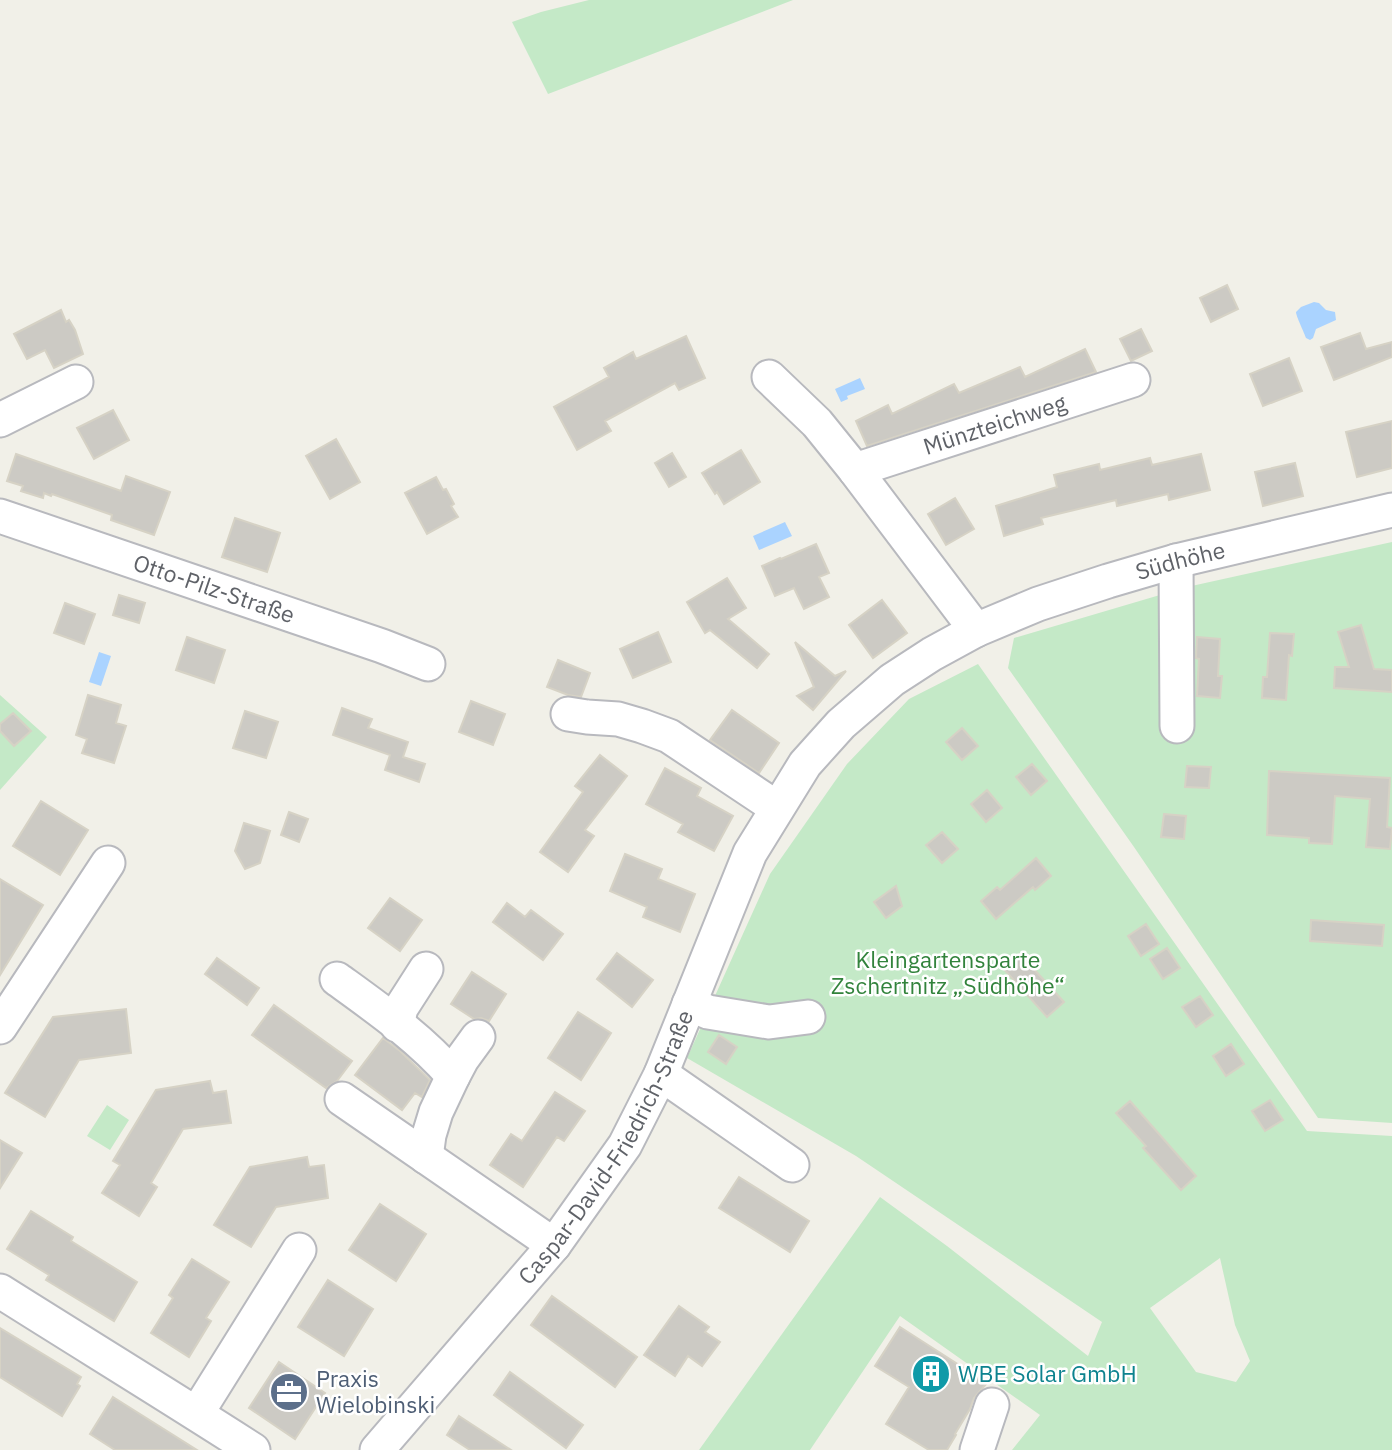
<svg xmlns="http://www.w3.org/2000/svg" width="1392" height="1450" font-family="'IBM Plex Sans',sans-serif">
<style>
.green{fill:#c4e9c7;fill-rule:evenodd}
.water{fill:#aad3ff}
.building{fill:#cccac4;stroke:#d6d2c5;stroke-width:2}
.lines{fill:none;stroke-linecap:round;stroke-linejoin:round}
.minor-casing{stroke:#b8b9be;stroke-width:37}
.minor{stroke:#fff;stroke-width:33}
.labels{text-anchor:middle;stroke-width:5;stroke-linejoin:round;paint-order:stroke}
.street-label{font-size:23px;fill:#5f6268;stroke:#fff}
.park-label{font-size:23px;fill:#32833c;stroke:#fff}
.culture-label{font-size:23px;fill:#0d838f;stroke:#fff;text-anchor:start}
.service-label{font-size:23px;fill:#4e5e75;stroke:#fff;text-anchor:start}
</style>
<rect width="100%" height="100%" fill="#f1f0e8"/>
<path class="green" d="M589,0h204l-245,94 -36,-72 29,-10z
M1392,542v581l-74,-5 -184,-271 -126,-179 6,-30 173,-51z
M978,664l329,467 85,5v314h-380l28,-35 -140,-99 -90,134h-111l181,-253 67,49 141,110 14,-34 -246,-166 -169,-98 83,-184 77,-110 62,-65zM1220,1258l15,67 15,36 -14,21 -40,-10 -46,-64z
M0,695l47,42 -47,53z
M107,1105l22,15 -19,30 -23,-14z"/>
<path class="water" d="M1314,302l5,1 7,7 9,2 1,8 -20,9 -3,9 -3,2 -4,-2c-2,-6 -10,-22 -10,-26l5,-5z
M860,378l5,11 -18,7 1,3 -7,3 -6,-13z
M785,522l7,14 -33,14 -6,-14z
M99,652l12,4 -10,30 -12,-4z"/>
<path class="building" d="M1227,285l11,24 -27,13 -11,-24z
M61,310l5,12 3,-2 6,10 8,24 -29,14 -9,-18 -18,9 -13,-25z
M1141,329l11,22 -21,10 -11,-22z
M1360,333l6,16 26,-7v15l-58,23 -13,-33z
M686,336l19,42 -26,12 -4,-7 -70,38 6,10 -34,19 -23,-43 55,-30 -5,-9 29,-16 3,7z
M1085,349l11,23 -229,74 -11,-25 32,-16 4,9 62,-30 5,9 61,-26 5,10z
M1289,358l13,33 -39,15 -13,-32z
M113,410l16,30 -35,19 -17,-31z
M1392,421v47l-35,9 -11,-45z
M336,439l24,43 -30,17 -24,-43z
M741,450l19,32 -36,22 -7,-12 -2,2 -13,-21z
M672,453l14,24 -17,10 -14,-24z
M16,454l105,37 5,-15 44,16 -16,43 -43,-15 1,-5 -60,-21 -1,2 -7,-3 -1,5 -22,-7 2,-5 -16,-5z
M1201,454l9,36 -41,10 -1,-6 -51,12 -1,-6 -75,18 2,6 -39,12 -8,-30 61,-19 -3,-12 45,-11 1,6 50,-12 2,7z
M1295,463l8,33 -40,10 -8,-34z
M436,477l7,13 3,-1 8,15 -3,2 7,11 -31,17 -22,-41z
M955,498l19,31 -28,16 -18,-31z
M235,518l45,15 -13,39 -45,-15z
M816,544l13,29 -10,4 10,20 -25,12 -10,-21 -19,8 -13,-30 18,-8 1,1z
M727,578l19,30 -18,11 41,35 -12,14 -47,-38 -5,3 -18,-31z
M119,595l26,8 -6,20 -26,-8z
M882,600l25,33 -34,25 -24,-33z
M65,603l30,11 -11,30 -30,-11z
M1361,625l13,44 18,1v22l-58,-4 1,-21h14l-11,-35z
M658,632l13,30 -38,16 -13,-29z
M1270,633l24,1 -2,22 -3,-1 -3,45 -24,-2 1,-21h4z
M187,637l38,13 -11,33 -38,-13z
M1197,637l23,2 -2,37h4l-2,22 -23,-2 2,-37 -3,-1z
M795,642l40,34 11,-5 -33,39 -16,-14 17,-9z
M558,660l32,13 -9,24 -13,-2 -21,-8z
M88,695l33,10 -5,18 10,3 -12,37 -32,-10 5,-14 -11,-4z
M471,701l34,13 -12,31 -34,-13z
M342,708l30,11 -4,9 40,14 -5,15 22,7 -6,18 -34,-12 5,-15 -57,-20z
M732,710l47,33 -20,30 -49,-33z
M245,711l33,11 -12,36 -33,-10z
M13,713l18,18 -17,15 -14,-15v-7z
M962,728l16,18 -16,14 -16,-18z
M600,755l27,21 -42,54 9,6 -26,36 -28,-20 43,-60 -8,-6z
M1032,764l15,17 -16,14 -15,-18z
M1187,766l24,1 -2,21 -24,-1z
M665,768l36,20 -4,8 36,20 -19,35 -36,-19 5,-8 -37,-20z
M1269,771l121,7 -3,49 5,1 -2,21 -24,-2 4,-48 -35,-3 -3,48 -23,-1v-5l-42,-3z
M987,790l15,18 -16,14 -15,-18z
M41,801l47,29 -28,45 -47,-29z
M289,812l19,7 -9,23 -18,-7z
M1164,814l22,2 -2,23 -23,-2z
M244,823l26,8 -10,32 -15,6 -10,-18z
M942,832l16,17 -16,14 -16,-18z
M625,854l37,15 -4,10 37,15 -15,38 -37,-15 4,-10 -37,-16z
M1036,858l15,18 -16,14 -2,-3 -37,32 -15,-18 16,-14 3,3z
M0,879l43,26 -43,70z
M896,886l6,20 -16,12 -12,-16z
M390,898l32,22 -22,31 -32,-23z
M507,903l18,14 6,-7 32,24 -20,26 -50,-38z
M1311,920l73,5 -2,21 -72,-5z
M1146,924l13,20 -18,12 -13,-20z
M1167,948l13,20 -17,11 -13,-20z
M617,953l36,27 -21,27 -35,-28z
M1020,954l44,48 -17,15 -44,-49z
M217,958l42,30 -12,17 -42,-31z
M472,972l34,22 -17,27 -8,-3 -7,1 -23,-15z
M1200,996l13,19 -17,12 -14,-20z
M274,1005l78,56 -15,20 -11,7 -74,-53z
M126,1009l5,44 -52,7 -34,57 -40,-24 48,-76z
M578,1012l33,21 -30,47 -33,-22z
M719,1035l18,12 -11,17 -18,-12z
M383,1038l17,13 30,29 -8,17 -7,-4 -13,17 -47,-35z
M1231,1044l13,20 -18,12 -13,-20z
M210,1081l3,12 13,-2 5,32 -48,6 -32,54 6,4 -18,29 -37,-23 18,-28 -7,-4 43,-71z
M555,1092l30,19 -21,30 -7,-4 -34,50 -33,-22 21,-31 11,7z
M1270,1100l13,20 -18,11 -13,-20z
M1130,1101l66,75 -15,14 -38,-42 3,-2 -30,-33z
M0,1140l22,13 -22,35z
M307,1157l2,10 15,-2 4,33 -52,9 -25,40 -37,-22 36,-58z
M739,1177l70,44 -19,31 -71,-44z
M380,1204l46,30 -30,47 -47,-31z
M31,1211l42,26 -2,4 66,41 -23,39 -68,-41 3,-5 -42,-26z
M192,1259l37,23 -23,36 5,3 -22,36 -38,-24 22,-35 -4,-3z
M328,1280l45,29 -29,47 -46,-29z
M552,1296l85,61 -22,30 -84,-62z
M679,1306l30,21 -4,5 15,10 -18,24 -14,-10 -13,20 -31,-21z
M900,1327l87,56 -13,15 -4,11 -15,25 1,1 -9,15h-18l-43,-26 23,-37 -34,-21z
M0,1328l81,49 -4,7 3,2 -18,30 -62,-39z
M279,1362l46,31 -30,46 -46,-31z
M510,1372l73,53 -17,23 -72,-53z
M113,1397l84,53h-82l-25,-16z
M459,1416l52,34h-41l-23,-15z"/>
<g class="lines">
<defs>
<g id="minor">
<path d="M769,377l48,46 38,47 121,160"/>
<path d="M0,420l76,-38"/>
<path id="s1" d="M855,470l278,-90"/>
<path id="s2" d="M0,516l382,130 46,18"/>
<path d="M1176,561l1,165"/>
<path d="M568,714l19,3 31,2 24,7 27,10 108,72"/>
<path d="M337,979c40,29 83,59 116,97l-17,36 -7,23 -3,22"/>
<path d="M689,1004l19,8 61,10 39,-5"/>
<path d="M397,1025l4,-17 25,-39"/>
<path d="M0,1027l108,-164"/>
<path d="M661,1074l131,91"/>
<path d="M453,1076l9,-17 16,-22"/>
<path d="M342,1099l212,146"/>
<path d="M0,1291c84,53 169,105 253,159"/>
<path d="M197,1413l102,-163"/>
<path id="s3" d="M377,1450l177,-205 71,-100 36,-71 89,-221 55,-89 36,-40 51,-44 40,-26 44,-24 62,-26 70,-23 68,-20 216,-51"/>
<path d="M977,1450l15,-45"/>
</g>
</defs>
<use href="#minor" class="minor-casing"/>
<use href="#minor" class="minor"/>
</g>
<defs>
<symbol id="building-disc" viewBox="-11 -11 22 22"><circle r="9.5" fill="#0f9aa8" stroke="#fff"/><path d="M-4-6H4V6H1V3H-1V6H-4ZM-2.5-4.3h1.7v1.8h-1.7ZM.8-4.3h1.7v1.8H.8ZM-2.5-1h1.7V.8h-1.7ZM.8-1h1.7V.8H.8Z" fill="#fff"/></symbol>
<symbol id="office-disc" viewBox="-11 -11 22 22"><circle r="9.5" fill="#5c6f8a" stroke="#fff"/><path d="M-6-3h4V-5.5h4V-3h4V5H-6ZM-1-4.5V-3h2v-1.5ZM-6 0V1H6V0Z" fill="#fff"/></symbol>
</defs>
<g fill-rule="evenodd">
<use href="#building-disc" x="909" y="1352" width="44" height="44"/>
<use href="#office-disc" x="267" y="1370" width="44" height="44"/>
</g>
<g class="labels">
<g class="street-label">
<text dy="8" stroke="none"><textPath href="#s1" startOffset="147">Münzteichweg</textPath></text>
<text dy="8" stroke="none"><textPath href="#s3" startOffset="1251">Südhöhe</textPath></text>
<text dy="8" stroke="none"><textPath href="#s2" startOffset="226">Otto-Pilz-Straße</textPath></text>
<text dy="8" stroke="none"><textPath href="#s3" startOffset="382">Caspar-David-Friedrich-Straße</textPath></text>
</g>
<g class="park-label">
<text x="948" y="968">Kleingartensparte<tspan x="948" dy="26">Zschertnitz „Südhöhe“</tspan></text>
</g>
<g class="culture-label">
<text x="958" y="1382">WBE Solar GmbH</text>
</g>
<g class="service-label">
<text x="316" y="1387">Praxis<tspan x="316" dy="26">Wielobinski</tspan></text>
</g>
</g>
</svg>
